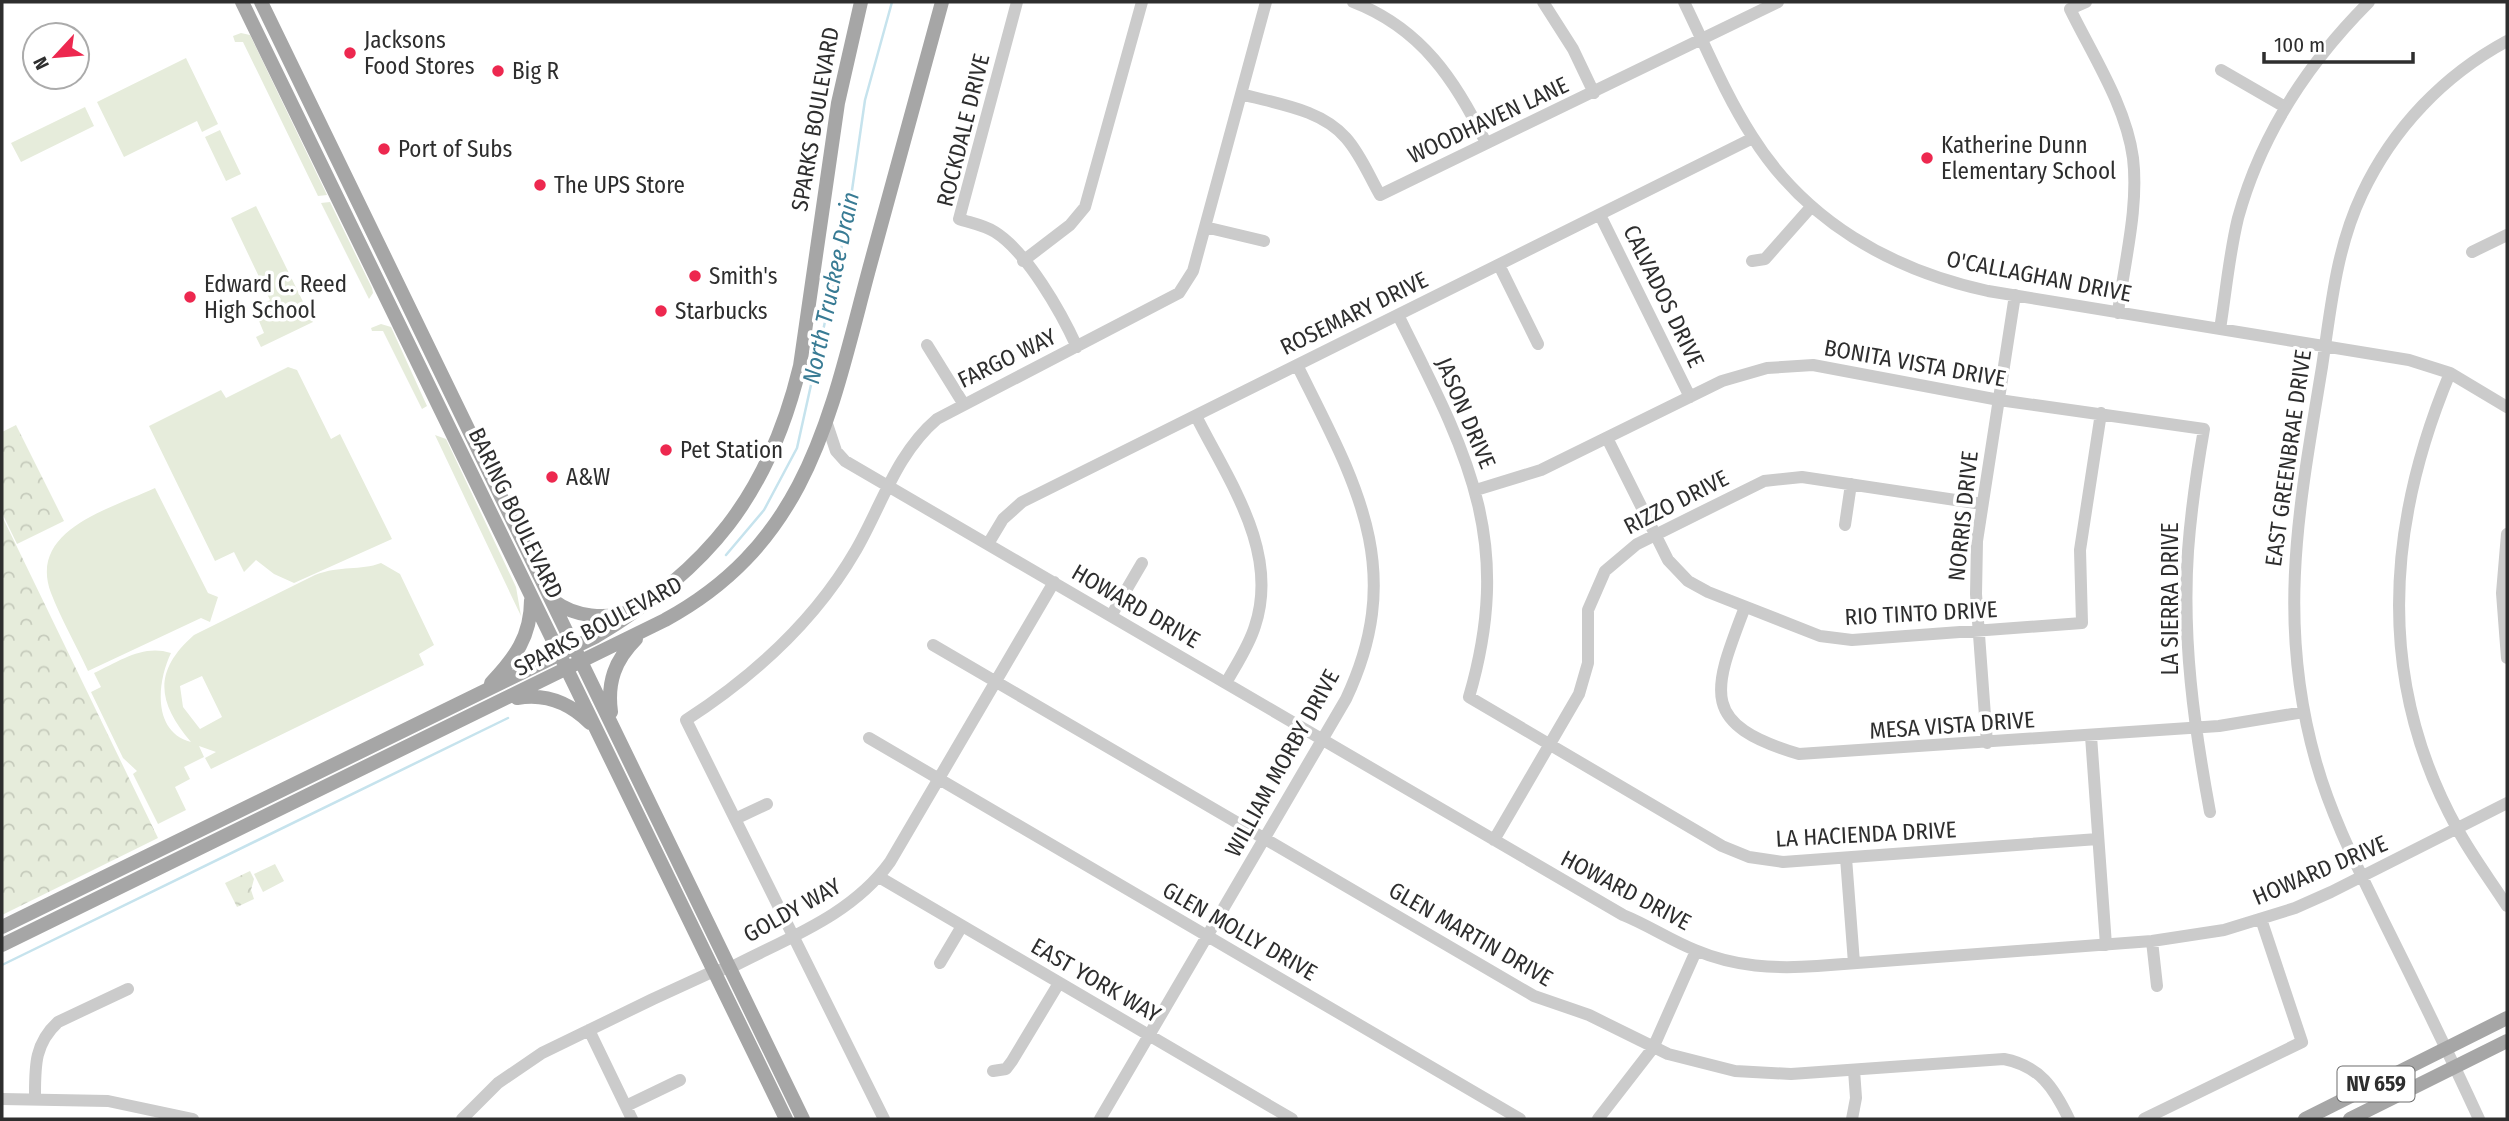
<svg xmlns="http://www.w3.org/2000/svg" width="2509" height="1121" font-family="'Fira Sans Condensed',sans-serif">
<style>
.green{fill:#e6ecdb;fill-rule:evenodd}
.park{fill:url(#park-crowns)}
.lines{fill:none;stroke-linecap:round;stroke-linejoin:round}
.stream{stroke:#c6e3ed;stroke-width:2.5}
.minor{stroke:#cbcbcb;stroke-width:12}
.major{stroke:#a6a6a6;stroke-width:14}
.poi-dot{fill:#ed284f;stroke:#fff;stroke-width:2.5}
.labels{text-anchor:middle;stroke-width:7;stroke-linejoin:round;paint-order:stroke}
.shield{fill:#fff;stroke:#6d6d6d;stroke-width:2}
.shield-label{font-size:21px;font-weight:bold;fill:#2e2e2e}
.poi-label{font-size:23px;fill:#2e2e2e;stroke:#fff;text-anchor:start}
.street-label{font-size:23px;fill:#2e2e2e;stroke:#fff}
.water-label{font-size:24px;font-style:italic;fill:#387b94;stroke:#fff}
</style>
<defs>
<pattern id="park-crowns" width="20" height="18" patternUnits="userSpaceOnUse" patternTransform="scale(1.75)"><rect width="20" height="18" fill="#e6ecdb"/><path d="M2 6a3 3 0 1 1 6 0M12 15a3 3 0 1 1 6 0" fill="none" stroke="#c6cbbc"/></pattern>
</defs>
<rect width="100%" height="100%" fill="#fff"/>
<path class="green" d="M241,33l9,2 77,160 -9,1 -75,-154h-8l-2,-6z
M186,58l32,66 -16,8 -5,-11 -73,36 -27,-55z
M85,107l9,19 -73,36 -10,-19z
M220,130l21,44 -15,7 -21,-44z
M330,202l42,86 1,5 -4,6 -48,-96z
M256,206l57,116 -52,25 -5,-10 8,-4 -5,-12 6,-3 -6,-12 11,-6 -39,-82z
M381,324l10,3 36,79 -5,3 -39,-78h-11l-1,-3z
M288,367l9,3 34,69 9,-5 52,105 -98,44 -20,-9 -18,-14 -12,12 -10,-20 -19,9 -66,-135 72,-36 5,8z
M435,435l11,4 70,148 5,29z
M155,488l53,105 10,4 -8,25 -9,-4 -113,53c-12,-26 -27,-52 -37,-78 -24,-64 62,-85 104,-105z
M381,563l19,11 34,71 -15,9 5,11 -213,104 -6,-11 11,-6 -17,-6 5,11 -20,10 6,12 -15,8 11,23 -28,14 -25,-50 4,-3 -14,-13 -32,-66 10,-5 -7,-14c26,-12 49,-29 77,-20 -14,29 -19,79 20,89 -33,-39 -39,-70 3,-107l121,-60c26,-10 45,-4 66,-12zM202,676l20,41 -22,12 -17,-22 -3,-21z
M275,864l9,17 -21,11 -9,-18z"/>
<path class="park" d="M16,425l48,96 -47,23 -15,-31v-81z
M2,516l156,322 -156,77z
M250,871l4,8 -3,11 3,9 -17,8 -12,-24z"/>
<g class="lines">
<path class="stream" d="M726,555l38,-45 33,-62 51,-230 17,-118 27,-98
M2,965l506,-247"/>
<path class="minor" d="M1017,2l-58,217c12,4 25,6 36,13 32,20 66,80 82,115
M1353,2c68,26 103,79 133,141
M1543,2l30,47 21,44
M1684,2c22,45 41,92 68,134 53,85 139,134 236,155l421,69 41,13 57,34
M2086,2l-16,7c23,47 56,97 63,149 6,50 -9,105 -15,155
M2221,70l64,37
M1241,94c36,10 80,15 105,44 15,17 23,38 34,57l398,-193
M1600,215l90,182
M1205,227l59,14
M2472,252l35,-17
M1023,261l47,-36 15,-18 57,-205
M1752,261l13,-2 46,-52
M1499,265l39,79
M1398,315c69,138 117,224 71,382l253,149 27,11 34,5 315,-23
M2220,329c6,-37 9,-74 18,-111 23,-84 70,-155 131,-216
M927,345l36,58
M2450,373c-64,153 -75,308 8,457 14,26 33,51 49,76
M1196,416c32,64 84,135 59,210 -6,20 -19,39 -29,57
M827,424l9,27 9,10 778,454c25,10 47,25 72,35 40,17 80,19 122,16l335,-25 72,-11 71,-22 36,-16 176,-89
M1607,438l61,122 20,21 20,11 112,44 32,4 230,-17 -2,-73 21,-137
M1476,490l65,-20 181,-89 45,-13 46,-3 186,35 205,29c-7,40 -13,81 -16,122 -6,88 6,175 22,261
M1845,525l6,-41
M2507,534l-5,59 5,65
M988,544l15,-25 19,-17 731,-364
M1745,607c-32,84 -47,117 54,147l420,-28 85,-14
M1111,616l31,-53
M933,645l601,351 55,19 79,39 67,17 56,3 213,-15c36,7 50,29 65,60
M2091,736l15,209
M869,738l651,381
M1987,743l-11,-149 1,-53 38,-246
M735,819l32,-15
M1494,840l85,-146 9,-31v-53l17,-39 32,-27 127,-63 38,-4 180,27
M1846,858l8,105
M879,877l413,242
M2152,941l5,45
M940,963l22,-37
M589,1030l43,89
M993,1071l13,-2 6,-8 47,-78
M35,1098c0,-31 -1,-54 23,-76l70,-33
M2,1099l106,2 85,18
M626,1106l54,-26
M462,1119l36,-36 44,-30 111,-54 61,-28 16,-3c57,-30 121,-52 160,-106l164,-280
M884,1119l-198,-399c68,-44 129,-99 170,-170 26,-45 40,-96 81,-131l242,-126 14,-22 73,-269
M1100,1119l246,-420c62,-131 9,-217 -49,-334
M1598,1119l55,-71 43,-97
M1852,1119l4,-21 -2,-28
M2144,1119l158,-77 -41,-123
M2479,1119c-30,-65 -61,-129 -93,-193 -26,-54 -54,-107 -70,-164 -40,-140 -17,-255 6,-395 9,-60 14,-118 40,-173 31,-66 82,-119 145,-153"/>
<path class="major" d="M242,2l544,1117
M261,2l542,1117
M554,601c21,16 52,19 77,10
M491,683c24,-25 40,-47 40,-83
M517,698c28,-5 53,5 73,25
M611,712c-4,-30 4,-52 25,-73
M2,927l593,-290c113,-67 174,-142 205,-271l38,-263 23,-101
M2,945l663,-325c147,-80 166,-211 206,-358 24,-87 47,-173 71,-260
M2305,1119l202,-101
M2350,1119l157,-78"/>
</g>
<g class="poi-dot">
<circle cx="350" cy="53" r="7"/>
<circle cx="498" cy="71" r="7"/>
<circle cx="384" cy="149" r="7"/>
<circle cx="1927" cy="158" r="7"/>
<circle cx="540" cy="185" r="7"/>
<circle cx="695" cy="276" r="7"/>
<circle cx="190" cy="297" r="7"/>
<circle cx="661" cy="311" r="7"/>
<circle cx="666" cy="450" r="7"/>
<circle cx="552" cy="477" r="7"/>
</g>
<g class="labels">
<rect class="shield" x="2337.5" y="1066.5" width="77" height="35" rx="5"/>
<g class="shield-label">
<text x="2376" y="1091">NV 659</text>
</g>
<g class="poi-label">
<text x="364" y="48">Jacksons<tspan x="364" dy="26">Food Stores</tspan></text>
<text x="512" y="79">Big R</text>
<text x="1941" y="153">Katherine Dunn<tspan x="1941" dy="26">Elementary School</tspan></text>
<text x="398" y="157">Port of Subs</text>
<text x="554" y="193">The UPS Store</text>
<text x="709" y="284">Smith's</text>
<text x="204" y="292">Edward C. Reed<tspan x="204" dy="26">High School</tspan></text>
<text x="675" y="319">Starbucks</text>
<text x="680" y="458">Pet Station</text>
<text x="566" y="485">A&amp;W</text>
</g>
<g class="street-label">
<text transform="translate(815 119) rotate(-80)" y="8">SPARKS BOULEVARD</text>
<text transform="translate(1488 120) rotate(-25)" y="8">WOODHAVEN LANE</text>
<text transform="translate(963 130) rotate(-76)" y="8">ROCKDALE DRIVE</text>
<text transform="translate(2039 276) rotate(11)" y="8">O'CALLAGHAN DRIVE</text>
<text transform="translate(1664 296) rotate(64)" y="8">CALVADOS DRIVE</text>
<text transform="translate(1354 313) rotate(-26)" y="8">ROSEMARY DRIVE</text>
<text transform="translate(1007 358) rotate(-26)" y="8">FARGO WAY</text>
<text transform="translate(1915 363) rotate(10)" y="8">BONITA VISTA DRIVE</text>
<text transform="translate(1466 413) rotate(67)" y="8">JASON DRIVE</text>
<text transform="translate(2288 458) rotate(-82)" y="8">EAST GREENBRAE DRIVE</text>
<text transform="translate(1676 502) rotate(-27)" y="8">RIZZO DRIVE</text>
<text transform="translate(516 513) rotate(64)" y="8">BARING BOULEVARD</text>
<text transform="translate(1963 516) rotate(-84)" y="8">NORRIS DRIVE</text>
<text transform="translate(2170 599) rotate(-90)" y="8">LA SIERRA DRIVE</text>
<text transform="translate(1136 606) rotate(30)" y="8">HOWARD DRIVE</text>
<text transform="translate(1921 613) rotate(-3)" y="8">RIO TINTO DRIVE</text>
<text transform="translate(598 626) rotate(-28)" y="8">SPARKS BOULEVARD</text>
<text transform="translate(1952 725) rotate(-4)" y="8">MESA VISTA DRIVE</text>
<text transform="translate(1282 763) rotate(-61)" y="8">WILLIAM MORBY DRIVE</text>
<text transform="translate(1866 834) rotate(-3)" y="8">LA HACIENDA DRIVE</text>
<text transform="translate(2320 870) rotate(-23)" y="8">HOWARD DRIVE</text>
<text transform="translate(1626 890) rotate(28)" y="8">HOWARD DRIVE</text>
<text transform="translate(792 910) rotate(-29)" y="8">GOLDY WAY</text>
<text transform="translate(1240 931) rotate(30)" y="8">GLEN MOLLY DRIVE</text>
<text transform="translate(1471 934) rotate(30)" y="8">GLEN MARTIN DRIVE</text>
<text transform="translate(1096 980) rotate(30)" y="8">EAST YORK WAY</text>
</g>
<g class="water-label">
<text transform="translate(831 288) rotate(-78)" y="8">North Truckee Drain</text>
</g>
</g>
<rect width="2509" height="1121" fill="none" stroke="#2e2e2e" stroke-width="7"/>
<g transform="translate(56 56) rotate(244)"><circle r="33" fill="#ffffff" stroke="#ababab" stroke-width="2"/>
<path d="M0-5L12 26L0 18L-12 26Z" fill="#ed284f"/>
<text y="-10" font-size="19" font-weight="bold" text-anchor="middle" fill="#2e2e2e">N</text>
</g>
<path d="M2264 52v10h149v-10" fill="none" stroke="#2e2e2e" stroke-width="3.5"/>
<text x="2274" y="52" font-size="21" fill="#2e2e2e" stroke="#ffffff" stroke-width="5" paint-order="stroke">100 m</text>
</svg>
